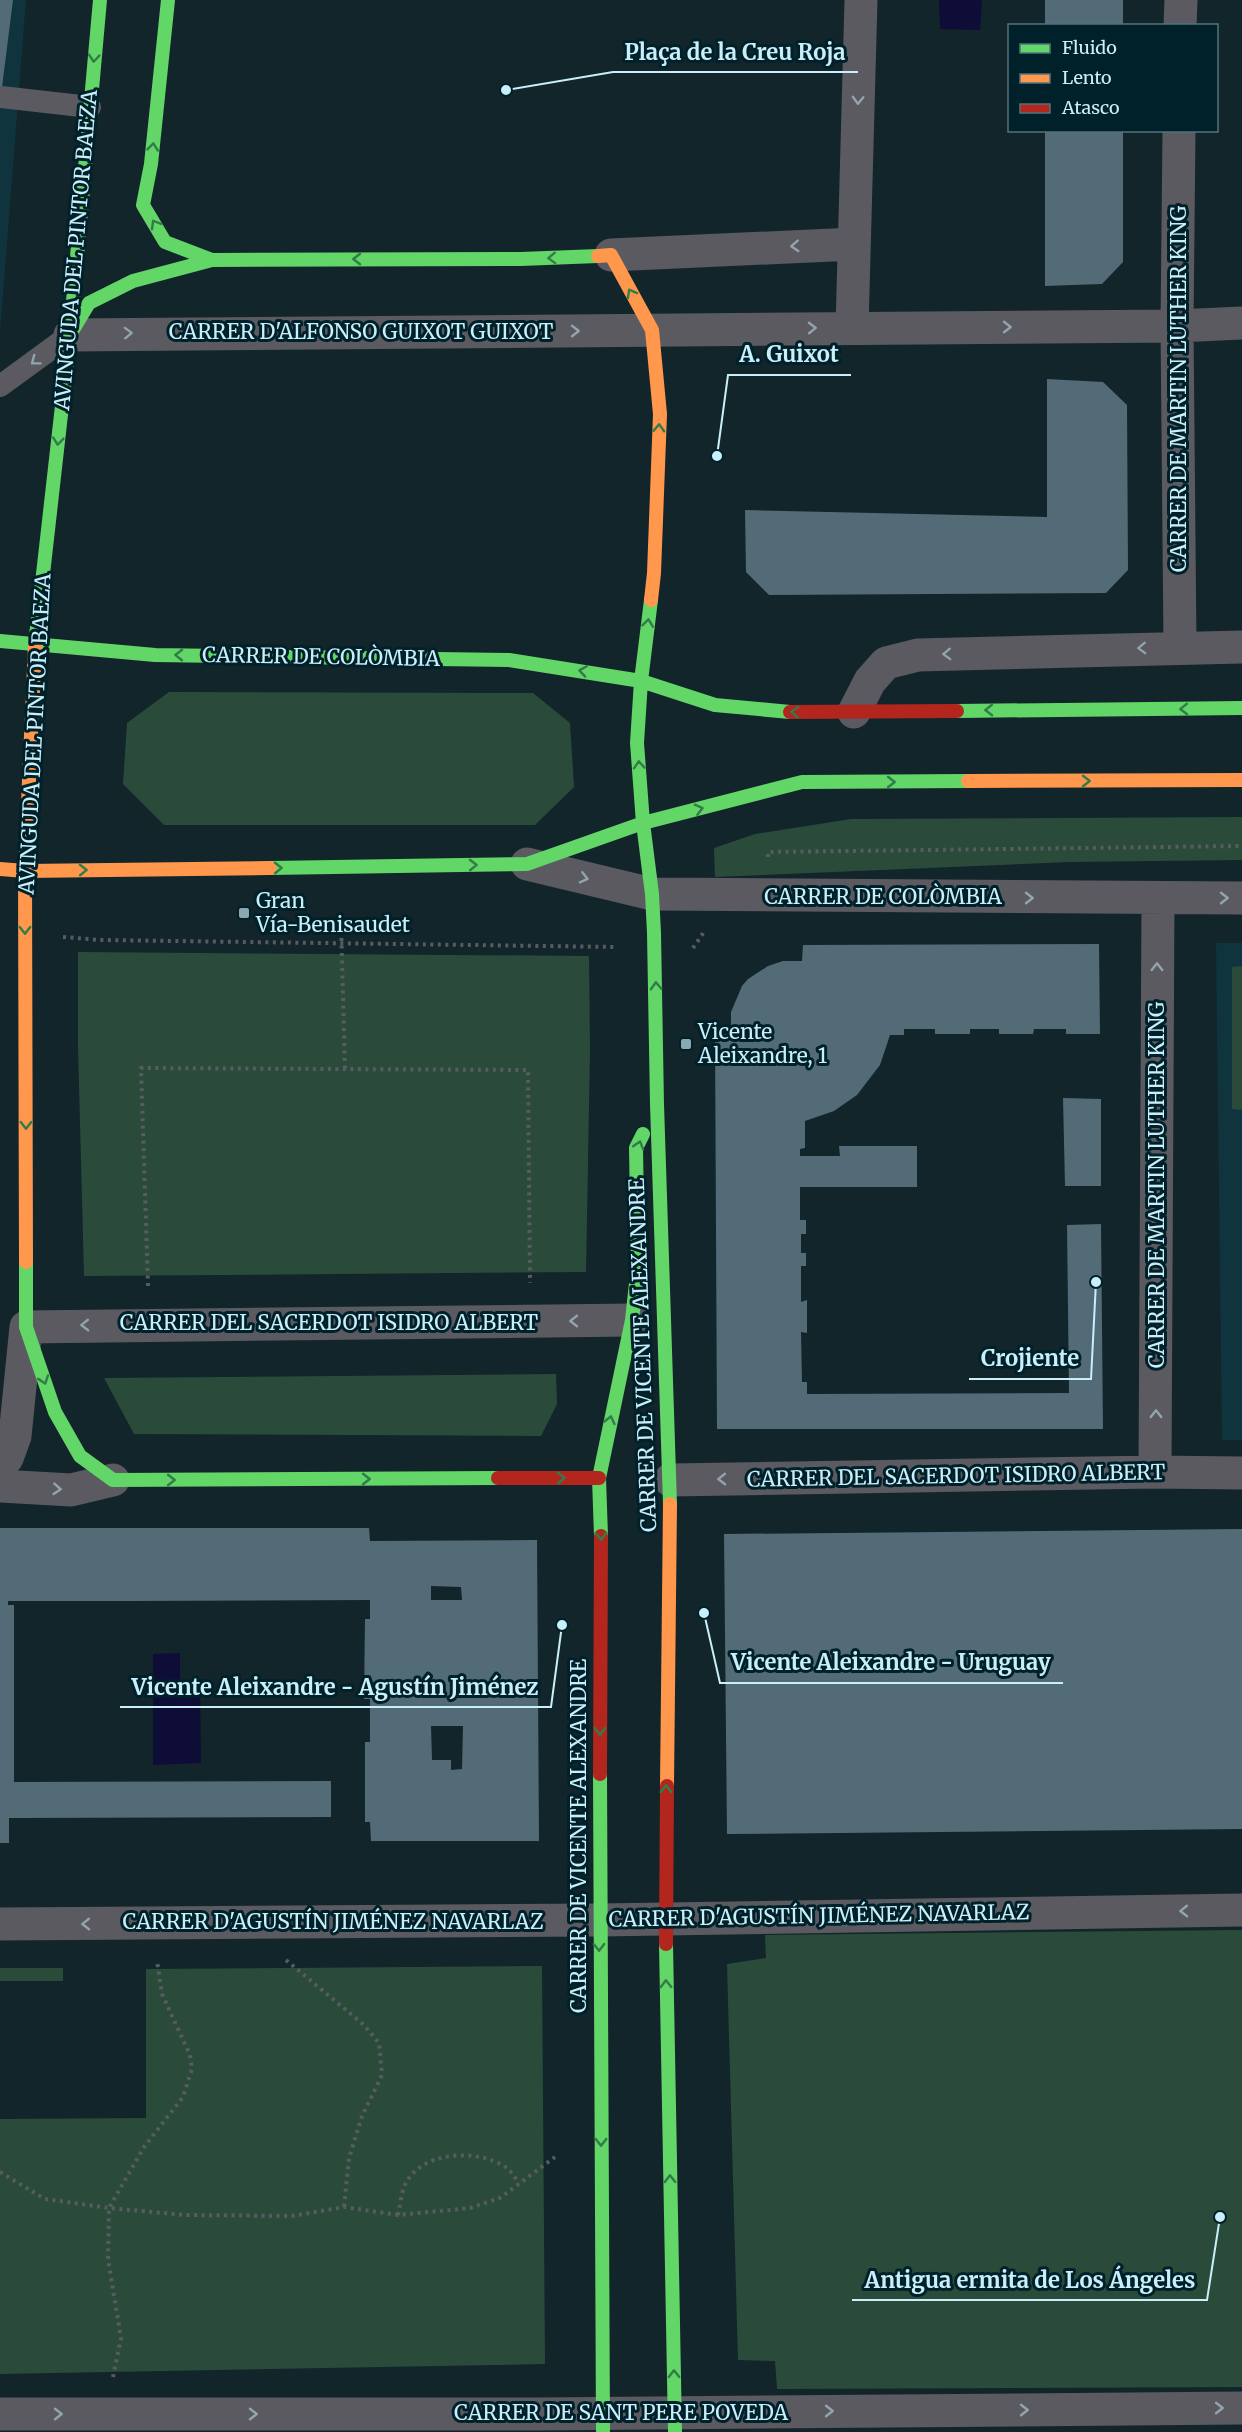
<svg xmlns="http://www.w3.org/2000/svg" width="1242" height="2432" font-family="Merriweather,serif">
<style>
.built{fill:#0f343d}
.green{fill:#2a4b3a}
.water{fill:#0e0d38}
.building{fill:#536b77;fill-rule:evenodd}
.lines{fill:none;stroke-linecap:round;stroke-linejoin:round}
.path{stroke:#575c61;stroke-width:4;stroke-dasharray:3 4.5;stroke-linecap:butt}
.lane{stroke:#5a5a60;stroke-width:22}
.street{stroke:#5a5a60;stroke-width:33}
.fast{stroke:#63d668;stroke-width:14}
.slow{stroke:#ff974d;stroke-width:14}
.jam{stroke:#b3261e;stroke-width:14}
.oneway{stroke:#327c49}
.oneway2{stroke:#92a4ae}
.poi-dot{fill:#89a8b2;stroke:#00212a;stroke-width:2}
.labels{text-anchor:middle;stroke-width:6;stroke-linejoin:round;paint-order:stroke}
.street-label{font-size:21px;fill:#c9effb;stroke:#00212a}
.poi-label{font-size:21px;fill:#c9effb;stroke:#00212a;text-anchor:start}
.leader{fill:none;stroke:#c9effb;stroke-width:2}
.callout-dot{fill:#c9effb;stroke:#00212a;stroke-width:2}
.callout-label{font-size:22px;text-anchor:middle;font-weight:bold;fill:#c9effb;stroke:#00212a;stroke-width:6;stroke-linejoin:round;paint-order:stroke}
</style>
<rect width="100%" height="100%" fill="#12252a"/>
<path class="built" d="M0,0h26l-26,333z
M1216,943h26v497h-20z"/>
<path class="green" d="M169,692l364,1 37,30 4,64 -39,38h-371l-41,-41 4,-61z
M1242,817v43l-173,2 -354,15 -1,-29 41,-14 96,-15z
M78,952l511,4 1,94 -4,222 -502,4 -6,-230z
M1242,966v144l-10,-1v-142z
M556,1374l1,30 -16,32 -407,-2 -30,-56z
M1242,1930v457l-465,2 -2,-28 -37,-1 -11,-396 39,-6 -1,-23z
M542,1966l3,398 -545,10v-255l146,-1v-149z
M0,1968h63v13h-63z"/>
<path class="water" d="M939,0h43l-2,30 -40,-1z
M180,1653v27l20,1 1,82 -48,2v-111z"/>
<path class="building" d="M0,0h13l-12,95h-1z
M1045,0h78v26h-78z
M1045,130h78v132l-21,22 -57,2z
M1047,379l56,3 24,23 1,165 -22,23 -337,2 -23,-23 -1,-62 302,7z
M1099,944l1,90h-34v-5h-32l-1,5h-34v-5h-29v5h-35v-5h-31v6h-14l-10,30 -23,30 -23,16 -29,10v27l-5,1v7h40l-1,-10h78v41h-117v33h6v14h-5v19h5v13h-5v36l6,-2v33l-6,-1 1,50h5v12l262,-1 -2,-168 34,-1 2,205h-386l-2,-395h16v-22l11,-26 6,-7 20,-13 15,-5h19l1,-16z
M1063,1098l38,1v87h-36z
M0,1528h369l1,13 167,-1 2,301h-168l-1,-19h-5v-80h5v-43h-6l1,-80h5v-19l-242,1h-120v4h6v177l317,-1v36l-322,1v25h-9zM431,1586l30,1 1,13h-31zM431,1726h32l-1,43 -11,1v-10h-19z
M1242,1529v300l-515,5 -3,-300z"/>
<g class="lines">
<path class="path" d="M768,857v-5l474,-6
M341,923l4,146
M63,937l37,3 517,7
M693,948l11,-16
M148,1286l-7,-218 387,2 2,213
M286,1960l78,65 15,18 3,32 -20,41 -13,42 -5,49
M0,2172l45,27 64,9 76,7 107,1 52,-9 54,8 72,-7 30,-10 55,-41
M398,2215c2,-9 3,-20 6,-28 15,-37 75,-39 103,-19 5,4 8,10 12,15
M113,2377l8,-39 -13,-79 1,-51 35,-61 39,-50 9,-28 -2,-14 -28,-61 -5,-33"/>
<path class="lane" d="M1,97l89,10
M0,386l70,-51"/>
<path class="street" d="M1180,26l1,-26
M1179,130l-2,196 3,321
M611,255l243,-11
M852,328l9,-328
M70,335l1107,-9 65,-3
M854,712l16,-31 16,-18 32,-8 324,-8
M527,864l125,30 590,4
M0,1463l7,-5 8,-22 11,-109 606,-7
M1155,1472l3,-573
M670,1480l485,-8 87,1
M0,1486l71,4 42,-10
M0,1924l599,-4 643,-10
M0,2414h538l704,-6"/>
<path class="fast" d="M168,0l-17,164 -8,41 22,37 47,18 309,-1 77,-3
M71,333l18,-30 44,-22 79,-21
M0,641l155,14 354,5 132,21 74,24 75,7
M35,645l35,-310 30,-335
M641,681l10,-81
M641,681l-4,62 6,80
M957,711l285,-3
M643,823l9,71 2,39 3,171 13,400
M270,868l257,-4 116,-41 159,-41 166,-1
M26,1262v65l29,85 25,44 33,24 385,-2
M601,1536l-2,-58 33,-158 6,-55 -2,-117 7,-14
M600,1774l3,658
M666,1944l9,488"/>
<path class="slow" d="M598,256l13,-1 41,75 8,84 -6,159 -3,27
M968,781l274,-1
M0,869l25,2 245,-3
M25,871l1,391
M25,871l10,-226
M667,1786l3,-282"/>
<path class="jam" d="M790,712l167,-1
M498,1478h101
M600,1774l1,-238
M666,1944l1,-158"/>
</g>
<defs><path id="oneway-chevron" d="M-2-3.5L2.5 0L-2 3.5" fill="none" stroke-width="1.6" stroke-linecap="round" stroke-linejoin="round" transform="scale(1.5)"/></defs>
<g class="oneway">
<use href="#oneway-chevron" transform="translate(94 58) rotate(95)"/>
<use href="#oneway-chevron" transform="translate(153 147) rotate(-84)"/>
<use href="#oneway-chevron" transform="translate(155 224) rotate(-120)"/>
<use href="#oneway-chevron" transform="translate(552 258) rotate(178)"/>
<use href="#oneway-chevron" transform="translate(357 259) rotate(180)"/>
<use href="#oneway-chevron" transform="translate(631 293) rotate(-119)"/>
<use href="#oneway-chevron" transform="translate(659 428) rotate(-88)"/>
<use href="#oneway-chevron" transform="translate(58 441) rotate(96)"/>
<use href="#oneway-chevron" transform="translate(648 623) rotate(-83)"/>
<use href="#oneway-chevron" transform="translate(179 655) rotate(-179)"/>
<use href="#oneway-chevron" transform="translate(583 671) rotate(-171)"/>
<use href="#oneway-chevron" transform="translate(1184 709) rotate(179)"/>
<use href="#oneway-chevron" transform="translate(989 710) rotate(179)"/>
<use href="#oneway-chevron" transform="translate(795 712) rotate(-178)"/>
<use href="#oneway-chevron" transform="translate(639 765) rotate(-94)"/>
<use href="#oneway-chevron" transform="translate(1086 781)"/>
<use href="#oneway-chevron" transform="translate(891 782)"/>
<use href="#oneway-chevron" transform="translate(699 809) rotate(-14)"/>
<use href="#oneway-chevron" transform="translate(473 865) rotate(-1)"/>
<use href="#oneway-chevron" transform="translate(278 868) rotate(-1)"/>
<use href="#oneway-chevron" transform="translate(83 870) rotate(-1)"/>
<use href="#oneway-chevron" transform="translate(25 930) rotate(90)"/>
<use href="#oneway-chevron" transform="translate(656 986) rotate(-92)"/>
<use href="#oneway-chevron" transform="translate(26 1125) rotate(90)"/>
<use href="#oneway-chevron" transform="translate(639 1145) rotate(-73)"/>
<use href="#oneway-chevron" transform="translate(44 1380) rotate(71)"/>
<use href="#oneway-chevron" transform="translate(610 1420) rotate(-77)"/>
<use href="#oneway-chevron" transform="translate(561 1478) rotate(-1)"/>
<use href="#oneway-chevron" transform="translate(366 1479)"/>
<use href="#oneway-chevron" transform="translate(171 1480)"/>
<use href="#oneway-chevron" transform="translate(601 1536) rotate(88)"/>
<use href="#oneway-chevron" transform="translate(600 1731) rotate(90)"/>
<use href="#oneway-chevron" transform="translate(666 1789) rotate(-89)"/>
<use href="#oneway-chevron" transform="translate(599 1947) rotate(89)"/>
<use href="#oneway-chevron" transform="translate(666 1984) rotate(-91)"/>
<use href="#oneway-chevron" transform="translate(601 2142) rotate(90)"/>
<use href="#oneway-chevron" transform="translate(670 2179) rotate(-91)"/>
<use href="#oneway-chevron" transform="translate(674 2374) rotate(-91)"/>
</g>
<g class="oneway2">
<use href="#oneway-chevron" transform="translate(858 100) rotate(92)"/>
<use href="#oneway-chevron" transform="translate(795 246) rotate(177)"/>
<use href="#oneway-chevron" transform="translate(1007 327)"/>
<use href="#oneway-chevron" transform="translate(812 328) rotate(-1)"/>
<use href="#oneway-chevron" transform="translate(575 331)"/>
<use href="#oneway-chevron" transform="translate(128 333) rotate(-2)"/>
<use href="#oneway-chevron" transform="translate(35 361) rotate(143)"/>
<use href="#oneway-chevron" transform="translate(1142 648) rotate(178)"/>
<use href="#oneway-chevron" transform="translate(947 654) rotate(178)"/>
<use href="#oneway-chevron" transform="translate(584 878) rotate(14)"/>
<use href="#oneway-chevron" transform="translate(1029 898)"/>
<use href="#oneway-chevron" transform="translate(1224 898)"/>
<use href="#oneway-chevron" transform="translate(1157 967) rotate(-90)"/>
<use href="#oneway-chevron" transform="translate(574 1321) rotate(180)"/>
<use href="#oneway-chevron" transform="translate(85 1325) rotate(179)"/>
<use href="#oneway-chevron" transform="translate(1156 1414) rotate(-90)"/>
<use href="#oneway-chevron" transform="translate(722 1479) rotate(179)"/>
<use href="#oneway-chevron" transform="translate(57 1489) rotate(4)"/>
<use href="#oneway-chevron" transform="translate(1184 1911) rotate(179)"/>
<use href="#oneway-chevron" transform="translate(86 1924) rotate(179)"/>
<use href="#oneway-chevron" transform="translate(1219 2408)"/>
<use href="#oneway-chevron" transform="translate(1024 2410)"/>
<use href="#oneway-chevron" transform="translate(829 2411)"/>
<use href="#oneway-chevron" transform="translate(58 2414)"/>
<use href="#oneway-chevron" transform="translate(253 2414)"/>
</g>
<g class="poi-dot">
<rect x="238" y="907" width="12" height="12" rx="3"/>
<rect x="680" y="1038" width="12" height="12" rx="3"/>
</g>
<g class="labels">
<g class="street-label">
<text transform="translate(76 250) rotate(-85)" y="7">AVINGUDA DEL PINTOR BAEZA</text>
<text x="361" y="339">CARRER D'ALFONSO GUIXOT GUIXOT</text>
<text transform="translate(1179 389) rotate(-90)" y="7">CARRER DE MARTIN LUTHER KING</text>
<text transform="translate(321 657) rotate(1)" y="7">CARRER DE COLÒMBIA</text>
<text transform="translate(35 734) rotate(-87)" y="7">AVINGUDA DEL PINTOR BAEZA</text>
<text x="883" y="904">CARRER DE COLÒMBIA</text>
<text transform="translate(1157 1185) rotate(-90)" y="7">CARRER DE MARTIN LUTHER KING</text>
<text x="329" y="1330">CARRER DEL SACERDOT ISIDRO ALBERT</text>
<text transform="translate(643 1355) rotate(-92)" y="7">CARRER DE VICENTE ALEXANDRE</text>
<text transform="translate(956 1476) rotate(-1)" y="7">CARRER DEL SACERDOT ISIDRO ALBERT</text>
<text transform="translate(579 1836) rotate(-90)" y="7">CARRER DE VICENTE ALEXANDRE</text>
<text transform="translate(819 1916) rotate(-1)" y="7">CARRER D'AGUSTÍN JIMÉNEZ NAVARLAZ</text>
<text x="333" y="1929">CARRER D'AGUSTÍN JIMÉNEZ NAVARLAZ</text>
<text x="621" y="2420">CARRER DE SANT PERE POVEDA</text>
</g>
<g class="poi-label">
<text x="256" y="908">Gran<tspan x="256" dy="24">Vía-Benisaudet</tspan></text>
<text x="698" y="1039">Vicente<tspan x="698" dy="24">Aleixandre, 1</tspan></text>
</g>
</g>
<path class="leader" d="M506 90L613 72H858M717 456L728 375H851M1096 1282L1091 1379H969M704 1613L720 1683H1063M562 1625L551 1707H120M1220 2217L1207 2300H852"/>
<g class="callout-dot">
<circle cx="506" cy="90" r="6"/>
<circle cx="717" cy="456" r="6"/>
<circle cx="1096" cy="1282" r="6"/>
<circle cx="704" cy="1613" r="6"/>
<circle cx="562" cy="1625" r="6"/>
<circle cx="1220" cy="2217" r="6"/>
</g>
<g class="callout-label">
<text x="735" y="60">Plaça de la Creu Roja</text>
<text x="789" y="362">A. Guixot</text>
<text x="1030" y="1366">Crojiente</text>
<text x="891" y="1670">Vicente Aleixandre - Uruguay</text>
<text x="335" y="1695">Vicente Aleixandre - Agustín Jiménez</text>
<text x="1030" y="2288">Antigua ermita de Los Ángeles</text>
</g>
<rect x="1008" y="24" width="210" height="108" fill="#00212a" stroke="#50737e" stroke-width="1.5"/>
<rect x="1020" y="44" width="30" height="9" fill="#63d668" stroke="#50737e" stroke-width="1.5"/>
<text x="1062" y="54" font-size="18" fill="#c9effb">Fluido</text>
<rect x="1020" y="74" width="30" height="9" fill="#ff974d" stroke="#50737e" stroke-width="1.5"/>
<text x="1062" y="84" font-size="18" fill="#c9effb">Lento</text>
<rect x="1020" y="104" width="30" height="9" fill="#b3261e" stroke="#50737e" stroke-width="1.5"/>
<text x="1062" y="114" font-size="18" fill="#c9effb">Atasco</text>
</svg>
